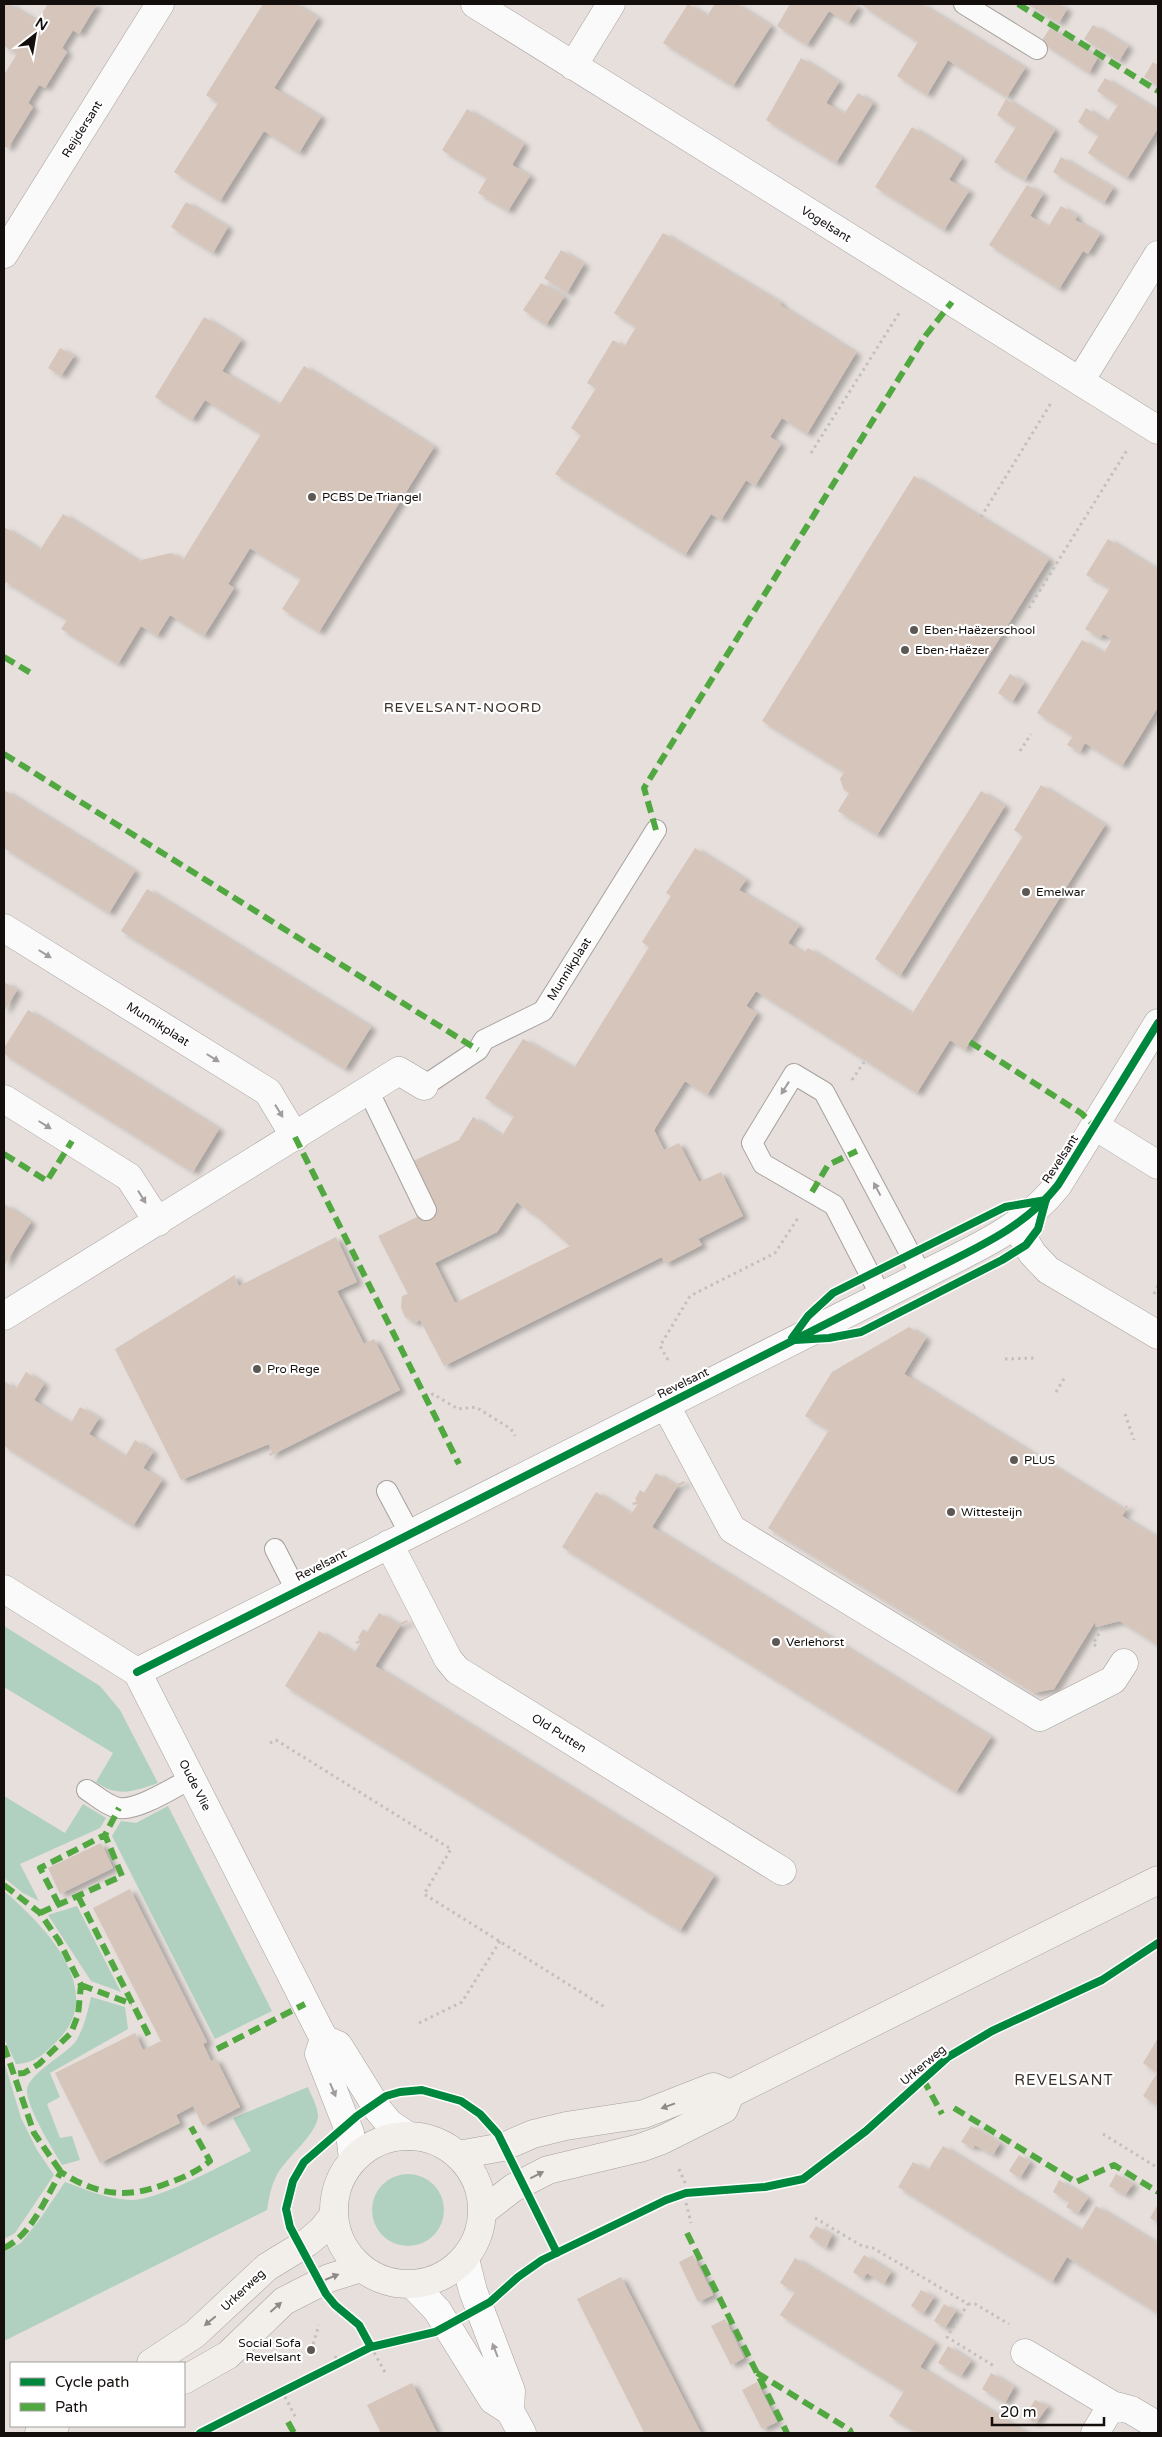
<svg xmlns="http://www.w3.org/2000/svg" width="1162" height="2437" font-family="'Varela Round',sans-serif">
<style>
.green{fill:#b0d1bf}
.building{fill:#d6c5bb;fill-rule:evenodd;filter:url(#shadow)}
.lines{fill:none;stroke-linecap:round;stroke-linejoin:round}
.service-casing{stroke:#a6a19d;stroke-width:22}
.minor-casing{stroke:#a6a19d;stroke-width:29}
.secondary-casing{stroke:#a6a19d;stroke-width:29}
.path{stroke:#c2c0bf;stroke-width:3;stroke-dasharray:2.5 4;stroke-linecap:butt}
.service{stroke:#fbfafa;stroke-width:20}
.minor{stroke:#fbfafa;stroke-width:28}
.secondary{stroke:#f2efea;stroke-width:28}
.quiet{stroke:#51a841;stroke-width:6;stroke-dasharray:12 6;stroke-linecap:butt}
.cycleway-casing{stroke:#fff;stroke-width:11}
.cycleway{stroke:#00873e;stroke-width:8}
.oneway{fill:#9f9c9b}
.oneway2{fill:#8e8a87}
.poi-dot{fill:#5e5855;stroke:#fff;stroke-width:2}
.labels{text-anchor:middle;stroke-width:4.5;stroke-linejoin:round;paint-order:stroke}
.street-label{font-size:12px;fill:#140f0d;stroke:#fff}
.poi-label{font-size:12px;fill:#140f0d;stroke:#fff;text-anchor:start}
.neighbourhood-label{font-size:14px;letter-spacing:1px;fill:#3a302a;stroke:#fff}
.quarter-label{font-size:15px;letter-spacing:1px;fill:#3a302a;stroke:#fff}
</style>
<defs>
<filter id="shadow"><feDropShadow dx="5.5" dy="3" stdDeviation="2.5" flood-color="#0004"/></filter>
</defs>
<rect width="100%" height="100%" fill="#e6dfdb"/>
<path class="green" d="M4,1626l96,60 20,24 38,73c-24,8 -40,15 -62,-1l17,-29 -109,-66z
M4,1796l61,37 18,-29 23,14 -6,10 -80,36 19,37 -16,-8 -19,-15z
M168,1806l104,205 -57,28 -103,-203 9,-15 15,2z
M4,1891c39,33 104,99 54,149 -14,14 -22,23 -42,24l-12,-26z
M77,1906l44,86 -30,-11 -43,-66z
M91,1997l34,10 3,22 -78,44 10,24 -13,7 13,34 12,-2 8,24 -18,5c-10,-17 -33,-54 -35,-73 -2,-17 39,-37 49,-51 8,-13 12,-30 15,-44z
M4,2061l17,57 16,32 17,25 -39,58 -11,6z
M308,2087c3,8 10,20 10,29 -1,18 -30,40 -40,57 -7,12 -9,25 -11,37l-263,131v-89l17,-9 19,-24 25,-37c22,8 42,17 66,18 26,1 93,-36 120,-49l-18,-33z
M372 2210a36 36 0 1 1 72 0a36 36 0 1 1-72 0Z"/>
<path class="building" d="M4,4h5l28,17 11,-17h49l-18,30 -6,-4 -11,18 5,4 -22,36 -6,-3 -11,18 5,4 -25,41 -4,-2v-71l13,-21 -13,-8z
M263,4h33l22,14 -44,70 47,29 -22,36 -35,-22 -44,70 -46,-29 44,-69 -12,-8z
M688,4l19,12 8,-12h21l35,22 -38,60 -70,-43z
M790,4h62l6,3 -10,16 -19,-12 -22,34 -30,-19z
M860,4h61l104,64 -18,29 -59,-37 -21,35 -30,-19 21,-34z
M1027,4h31l9,5 -8,14z
M1093,25l35,21 -9,15 -35,-22z
M1050,28l48,29 -9,16 -48,-31z
M801,58l38,24 -13,21 18,11 14,-21 15,10 -37,60 -70,-43z
M1153,62l5,4v19l-14,-8z
M1105,78l53,33v17l-31,50 -39,-25 11,-18 -21,-13 8,-14 21,14 11,-17 -21,-14z
M1006,99l49,31 -30,50 -31,-18 22,-35 -19,-12z
M467,109l57,35 -12,21 18,11 -22,35 -30,-18 9,-15 -45,-28z
M912,127l50,31 -13,22 20,11 -25,39 -69,-43z
M1061,157l52,31 -9,15 -51,-31z
M1027,185l16,9 -13,22 18,11 13,-21 16,10 -2,4 25,14 -12,20 -5,-3 -24,38 -70,-44z
M186,202l42,25 -15,26 -42,-26z
M663,233l118,70 -1,2 76,48 -49,81 -25,-16 -12,19 11,7 -26,42 -9,-6 -25,40 -10,-6 -26,41 -130,-81 26,-39 -10,-7 25,-40 -9,-5 26,-43 11,7 12,-20 -22,-14z
M561,250l23,14 -17,29 -23,-15z
M541,283l23,14 -18,28 -23,-15z
M204,317l37,23 -19,31 57,34 25,-39 130,81 -115,185 -37,-23 19,-30 -51,-31 -22,36 6,4 -30,48 -34,-21 -13,21 -16,-10 -23,38 -57,-35 6,-9 -61,-38 -2,3v-58l36,23 23,-36 77,48 1,-2 30,-7 12,7 78,-126 -56,-34 -13,20 -37,-23z
M60,348l14,8 -13,20 -13,-8z
M914,476l135,83 -172,276 -39,-24 11,-18 -5,-3 -4,-11 4,-7 -82,-51z
M1108,539l50,31v137l-36,59 -37,-23 -5,9 -13,-7 6,-9 -36,-23 45,-73 22,13 8,-14 -9,-5 -3,4 -15,-9 25,-41 -24,-13z
M1010,674l14,9 -12,19 -14,-9z
M1041,785l64,40 -140,225 -15,-10 -33,53 -161,-102 -10,15 11,7 -50,82 -22,-14 -31,49 10,20 15,-7 20,39 22,-10 22,44 -45,23 4,6 -37,19 -3,-7 -218,109 -24,-46 -5,3 -10,-6 -4,-9 1,-12 6,-2 -30,-58 43,-21 -12,-52 50,-23 14,-23 29,19 12,-20 -29,-18 38,-59 51,29 75,-121 -7,-5 29,-46 -5,-3 29,-45 51,32 -7,10 60,36 -11,17 16,10 4,-5 104,66 111,-178 -9,-6zM517,1202l14,11 1,-1 38,34 -115,57 -20,-40 62,-31z
M4,790l131,81 -26,42 -105,-65z
M981,791l24,15 -105,170 -25,-17z
M147,889l224,138 -26,42 -224,-138z
M4,982l13,8 -13,22z
M28,1010l191,119 -26,43 -189,-118v-6z
M4,1204l27,18 -27,44z
M336,1237l21,45 -20,9 27,53 10,-5 26,51 -130,66 -1,-2 3,-2 -3,-8 -88,36 -66,-131 120,-74v3l4,8z
M909,1327l17,11 -22,36 219,135 3,-4 2,1 -6,10 36,22v107l-38,-24 -24,6 -1,-5 -41,67 -20,4 -266,-165 61,-98 -24,-14 27,-44z
M26,1372l18,12 -10,16 18,12 19,11 9,-16 19,11 -10,16 36,23 10,-17 18,12 -10,16 19,12 -29,46 -129,-80v-65l12,8z
M656,1473l19,12 9,-4 1,2 -8,4 -25,40 339,210 -35,55 -394,-245 34,-55 35,22 7,-10 -5,1 -1,-2 5,-2 -2,-2 5,-9 4,3z
M379,1613l19,11 9,-4 1,2 -8,4 -25,40 339,210 -34,55 -395,-245 34,-55 35,22 7,-11 -4,2 -2,-2 5,-2 -2,-2 5,-9 4,3z
M101,1843l12,25 -53,26 -12,-26z
M130,1889l77,153 -4,2 8,17 5,-2 24,48 -37,19 -10,-20 -17,9 4,8 -80,40 -45,-90 80,-40 8,17 18,-9 -68,-133z
M1158,2038v68l-15,-10 14,-23 -14,-10z
M971,2126l29,17 -7,12 -18,-10 -2,3 -12,-6z
M943,2146l138,85 15,-25 62,38v69l-91,-56 -15,25 -154,-95 15,-25 15,8z
M1019,2155l11,7 -10,16 -11,-7z
M1116,2174l17,10 -8,11 -16,-9z
M1059,2180l29,18 -10,15 -12,-6 3,-5 -16,-10z
M1158,2204v19l-8,-5z
M816,2226l16,9 -6,13 -17,-11z
M693,2255l20,40 -15,7 -19,-40z
M864,2255l27,17 -7,12 -17,-11 -4,6 -10,-7z
M795,2258l140,85 -15,24 107,66h-109l-29,-17 15,-25 -124,-76 15,-23 -15,-9z
M621,2277l16,31 64,125h-57l-3,-7 -64,-127z
M921,2290l13,7 -11,17 -12,-8z
M944,2304l12,7 -11,17 -11,-7z
M725,2319l19,39 -13,7 -20,-39z
M948,2346l23,15 -10,15 -23,-13z
M991,2373l23,14 -9,16 -23,-14z
M757,2382l20,40 -15,7 -20,-39z
M412,2383l25,50h-56l-14,-28z
M1035,2400l13,6 -12,17 -11,-7z"/>
<g class="lines">
<defs>
<path id="service" d="M964,4l73,45
M424,1086l54,-36 6,-10 59,-29 113,-181
M369,1092l57,118
M881,1296l-47,-91 -71,-41 -11,-21 42,-69 30,18 98,184
M387,1491l23,43
M275,1549l21,41
M87,1790c10,6 20,16 32,18 19,3 55,-21 73,-30"/>
<path id="minor" d="M475,4l683,426
M573,66l38,-62
M4,254l156,-250
M1080,381l78,-126
M4,928l264,164 27,45
M4,1099l125,78 29,45
M1095,1126l63,39
M1016,1226l16,27 16,17 110,65
M4,1316l395,-245 25,15
M665,1404l67,125 308,188 73,-37 11,-17
M389,1544l59,115 9,11 325,201
M4,1589l133,83 187,367 14,6 41,66 11,13 18,12
M137,1672l792,-400c47,-24 95,-44 129,-87l100,-162
M324,2039l-5,15 31,79 3,26
M465,2259l8,32 38,100 -1,20 12,22
M413,2285l24,25 56,90 17,11
M1025,2353l87,52 19,5 22,13 5,7
M1095,2433l17,-28"/>
<path id="secondary" d="M334 2210a74 74 0 1 1 148 0a74 74 0 1 1-148 0Z
M458,2155l45,-8 30,-13 33,-8 78,-12 69,-27 17,7
M482,2212l31,-24 35,-18 92,-22 22,-8 62,-31 6,-15 428,-214
M151,2363l44,-29 72,-67 41,-25 14,-12 11,-14
M184,2380l44,-25 56,-54 45,-23 32,-10
M39,2433l16,-7"/>
</defs>
<use href="#service" class="service-casing"/>
<use href="#minor" class="minor-casing"/>
<use href="#secondary" class="secondary-casing"/>
<path class="path" d="M811,453l90,-143
M981,517l70,-114
M1029,608l98,-158
M1020,751l11,-17
M852,1080l12,-18
M1154,1294l4,-8
M1005,1359l30,-1
M668,1360l-8,-14 30,-50 85,-43 23,-35
M1056,1392l9,-15
M426,1399l7,-5 25,15 18,-2 35,22 4,7
M1125,1414l9,26
M1096,1646l-3,-2 9,-16
M270,1743l6,-3 175,109 -27,45 179,112 2,4
M419,2023l43,-21 38,-61
M1103,2134l55,34
M679,2169l7,16
M686,2203l5,20
M815,2218l47,28 11,2 95,56 -21,33 47,29
M968,2304h7l34,20
M313,2344l6,-19
M371,2347l15,27
M335,2356l4,8
M282,2391l14,27"/>
<use href="#service" class="service"/>
<use href="#minor" class="minor"/>
<use href="#secondary" class="secondary"/>
<path class="quiet" d="M1018,4l140,87
M4,657l30,18
M4,754l474,296
M656,830l-12,-42 282,-453 26,-33
M970,1042l111,71 14,13
M295,1137l164,327
M4,1154l43,27 25,-40
M812,1192l16,-27 29,-14
M4,1885l36,28 19,28 22,44 -3,30 -7,18 -32,31 -15,9 -10,1
M78,1896l72,142
M59,1905l-19,-37 65,-33
M40,1913l82,-37 -17,-41 14,-27
M81,1985l51,19
M4,2046l30,87 27,39
M217,2049l88,-45
M923,2079l19,35
M954,2108l122,74 38,-17 44,27
M687,2233l100,200
M4,2248c28,-13 42,-51 57,-76 37,24 67,27 107,11 15,-5 30,-12 42,-22l-19,-34
M757,2373l93,57 1,3
M288,2422l6,11"/>
<defs>
<path id="cycleway" d="M792,1338l16,-22 25,-23 172,-86 41,-7
M795,1340l34,-2 32,-6 141,-72 24,-15 12,-16 7,-26
M137,1672l792,-400c47,-24 95,-44 129,-87l100,-162
M371,2347l-12,-22 -24,-20 -9,-11 -36,-67 -4,-18 7,-28 11,-19 53,-46 29,-20 14,-4 22,-2 39,11 19,13 18,20 59,119
M200,2433l171,-86 64,-15 13,-7 42,-23 28,-25 24,-17 124,-60 20,-7 79,-6 38,-8 63,-48 82,-74 44,-26 110,-51 56,-37"/>
</defs>
<use href="#cycleway" class="cycleway-casing"/>
<use href="#cycleway" class="cycleway"/>
</g>
<defs><path id="oneway-solid" d="M-6-.8H1V-3.2L6.5 0L1 3.2V.8H-6Z" transform="scale(1.25)"/></defs>
<g class="oneway">
<use href="#oneway-solid" transform="translate(45 954) rotate(32)"/>
<use href="#oneway-solid" transform="translate(213 1058) rotate(32)"/>
<use href="#oneway-solid" transform="translate(785 1088) rotate(122)"/>
<use href="#oneway-solid" transform="translate(279 1111) rotate(58)"/>
<use href="#oneway-solid" transform="translate(45 1125) rotate(32)"/>
<use href="#oneway-solid" transform="translate(877 1189) rotate(-118)"/>
<use href="#oneway-solid" transform="translate(142 1197) rotate(58)"/>
<use href="#oneway-solid" transform="translate(333 2090) rotate(67)"/>
<use href="#oneway-solid" transform="translate(495 2350) rotate(-111)"/>
</g>
<g class="oneway2">
<use href="#oneway-solid" transform="translate(668 2106) rotate(160)"/>
<use href="#oneway-solid" transform="translate(537 2175) rotate(-27)"/>
<use href="#oneway-solid" transform="translate(332 2277) rotate(-22)"/>
<use href="#oneway-solid" transform="translate(276 2307) rotate(-41)"/>
<use href="#oneway-solid" transform="translate(210 2321) rotate(140)"/>
</g>
<g class="poi-dot">
<circle cx="312" cy="497" r="5"/>
<circle cx="914" cy="630" r="5"/>
<circle cx="905" cy="650" r="5"/>
<circle cx="1026" cy="892" r="5"/>
<circle cx="257" cy="1369" r="5"/>
<circle cx="1014" cy="1460" r="5"/>
<circle cx="951" cy="1512" r="5"/>
<circle cx="776" cy="1642" r="5"/>
<circle cx="311" cy="2350" r="5"/>
</g>
<g class="labels">
<g class="street-label">
<text transform="translate(82 129) rotate(-58)" y="4">Reijdersant</text>
<text transform="translate(826 224) rotate(32)" y="4">Vogelsant</text>
<text transform="translate(569 969) rotate(-58)" y="4">Munnikplaat</text>
<text transform="translate(158 1024) rotate(32)" y="4">Munnikplaat</text>
<text transform="translate(1060 1159) rotate(-57)" y="4">Revelsant</text>
<text transform="translate(683 1383) rotate(-26)" y="4">Revelsant</text>
<text transform="translate(321 1565) rotate(-27)" y="4">Revelsant</text>
<text transform="translate(559 1733) rotate(32)" y="4">Old Putten</text>
<text transform="translate(195 1785) rotate(63)" y="4">Oude Vlie</text>
<text transform="translate(923 2065) rotate(-40)" y="4">Urkerweg</text>
<text transform="translate(243 2290) rotate(-43)" y="4">Urkerweg</text>
</g>
<g class="poi-label">
<text x="322" y="501">PCBS De Triangel</text>
<text x="924" y="634">Eben-Haëzerschool</text>
<text x="915" y="654">Eben-Haëzer</text>
<text x="1036" y="896">Emelwar</text>
<text x="267" y="1373">Pro Rege</text>
<text x="1024" y="1464">PLUS</text>
<text x="961" y="1516">Wittesteijn</text>
<text x="786" y="1646">Verlehorst</text>
<text x="301" y="2347" text-anchor="end">Social Sofa<tspan x="301" dy="14">Revelsant</tspan></text>
</g>
<g class="neighbourhood-label">
<text x="463" y="712">REVELSANT-NOORD</text>
</g>
<g class="quarter-label">
<text x="1064" y="2085">REVELSANT</text>
</g>
</g>
<rect width="1162" height="2437" fill="none" stroke="#140f0d" stroke-width="10"/>
<rect x="10" y="2362" width="175" height="65" fill="#ffffff" stroke="#a19f9e"/>
<rect x="20" y="2378" width="25" height="8" fill="#00873e" stroke="#a19f9e"/>
<text x="55" y="2387" font-size="15" fill="#140f0d">Cycle path</text>
<rect x="20" y="2403" width="25" height="8" fill="#51a841" stroke="#a19f9e"/>
<text x="55" y="2412" font-size="15" fill="#140f0d">Path</text>
<g transform="translate(35 35) rotate(31)" stroke="#ffffff" stroke-width="4" paint-order="stroke">
<path d="M0-4L9 19L0 12L-9 19Z" fill="#140f0d"/>
<text y="-8" font-size="14" font-weight="bold" text-anchor="middle" fill="#140f0d">N</text>
</g>
<path d="M992 2417v8h112v-8" fill="none" stroke="#140f0d" stroke-width="2.5"/>
<text x="1000" y="2417" font-size="15" fill="#140f0d" stroke="#ffffff" stroke-width="4" paint-order="stroke">20 m</text>
</svg>
